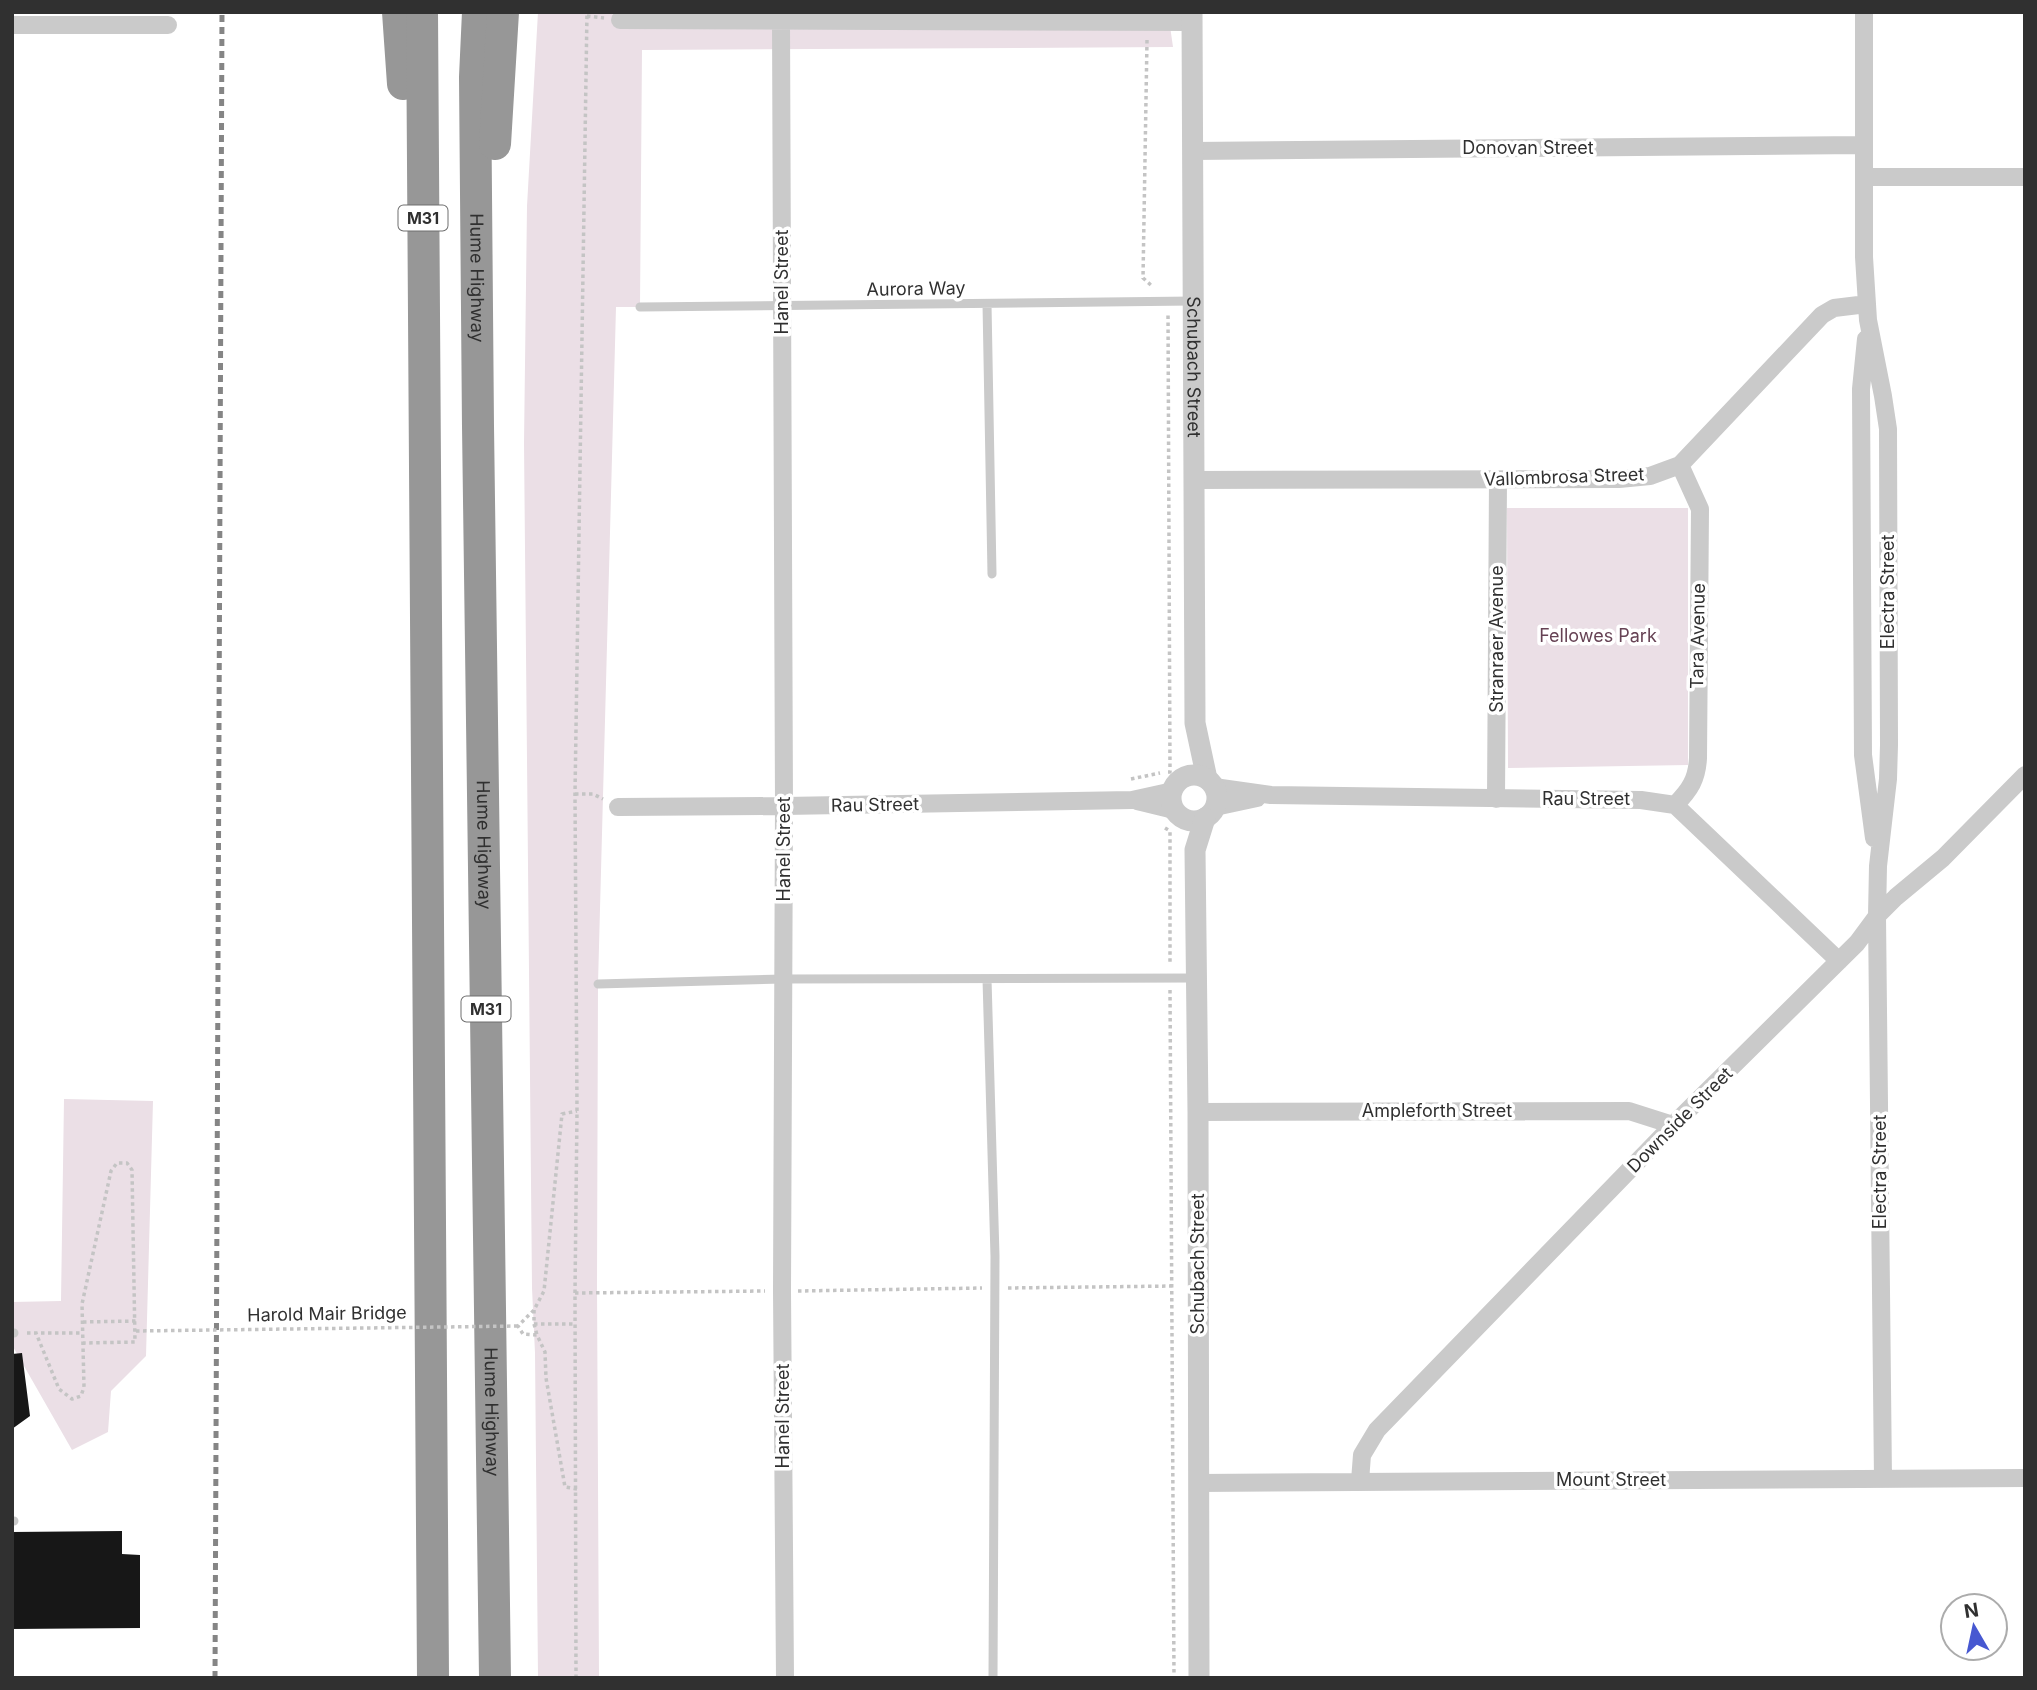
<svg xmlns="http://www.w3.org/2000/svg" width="2037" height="1690" font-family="Inter,sans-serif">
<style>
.green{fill:#ebdfe6}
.building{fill:#171717}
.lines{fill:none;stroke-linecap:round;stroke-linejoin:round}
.path{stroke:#c4c4c4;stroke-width:3.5;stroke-dasharray:3.5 3.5;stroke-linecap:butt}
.service{stroke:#cacaca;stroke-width:9}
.minor{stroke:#cacaca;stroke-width:18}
.tertiary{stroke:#cacaca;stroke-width:21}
.motorway{stroke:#979797;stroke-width:32}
.rail{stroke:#858585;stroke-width:5;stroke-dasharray:7 5;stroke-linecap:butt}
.path-bridge{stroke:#c4c4c4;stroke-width:3.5;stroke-dasharray:3.5 3.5;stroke-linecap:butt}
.labels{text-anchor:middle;stroke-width:7;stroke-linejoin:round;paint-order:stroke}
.shield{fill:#fff;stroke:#6e6e6e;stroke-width:2}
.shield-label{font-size:16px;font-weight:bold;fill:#303030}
.street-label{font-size:18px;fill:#303030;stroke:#fff}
.park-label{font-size:18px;fill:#664254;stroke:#fff}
</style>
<rect width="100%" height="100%" fill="#fff"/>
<path class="green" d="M538,12h630l5,35 -531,3 -2,257h-24l-18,677 -1,301 2,393h-61l-3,-325 -3,-65 -8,-845 3,-237z
M1507,508h181v257l-180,3z
M64,1099l89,2 -7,255 -35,35 -3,41 -36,18 -60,-105v-43l49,-1z"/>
<path class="building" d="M22,1353l8,63 -18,13v-75z
M122,1531v23l18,1v73l-128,1v-97z"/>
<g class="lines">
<path class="path" d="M587,16l17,2
M1147,40l-4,238 10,9
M1168,772h2l-2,-460
M1131,779l29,-6
M575,794h18l10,5
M1165,828l5,3v134
M1170,990l4,688
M1008,1288l167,-2
M798,1291l184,-3
M575,1293l190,-2
M534,1310v14l3,11
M83,1322l53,-1
M534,1324h41
M27,1333h9l23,56 13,10 9,-3 3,-9 -2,-83 29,-133 6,-8h10l5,7 3,172 -52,1
M34,1333h48
M577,1489l-12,-2 -19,-109 -1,-26 -8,-17 -14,-1 -5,-8 16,-16 10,-19 18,-177 15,-3
M576,1678l-1,-385 2,-182 -2,-317 12,-782"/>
<path class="service" d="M987,304l5,270
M640,307l553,-6
M987,979l8,277 -2,422
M598,984l185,-5 412,-1
M12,1333h2
M12,1521h2"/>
<path class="minor" d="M1864,12v245l4,63 15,76 5,33 1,316 -1,34 -10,87 -1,50 6,563
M620,20l572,2
M781,21l3,785 -2,485 3,387
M12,25h156
M1193,151l670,-6
M1864,177h161
M1866,339l-5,50 2,366 11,83
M1194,480l425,-1 31,-3 30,-11 142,-150 12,-7 33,-4
M1214,787l57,8 370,5 34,5 164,156
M1496,799l2,-319
M1137,801l37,9
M1675,805c15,-15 22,-26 23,-47l2,-249 -20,-44
M618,807l166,-1 348,-6 41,-9
M1215,807l42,-9
M1198,1112l431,-1 44,14
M1360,1481l2,-26 15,-25 296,-305 184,-182 20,-27 19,-19 47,-39 82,-83
M1198,1483l827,-5"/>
<g class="tertiary">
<path id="s1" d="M1192,12l3,711 12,56"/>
<circle cx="1194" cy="798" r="23"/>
<path d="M1199,1678l-1,-566 -3,-262 10,-32"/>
</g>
<g class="motorway">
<path d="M398,12l5,72"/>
<path d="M422,12l11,1666"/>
<path id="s2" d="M478,12l-3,65 3,349 17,1252"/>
<path d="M495,144l8,-132"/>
</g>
<path class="rail" d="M215,1678l7,-1666"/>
<path class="path-bridge" d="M136,1331l382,-5"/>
</g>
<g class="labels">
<g class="shield">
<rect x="398.5" y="205.5" width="49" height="25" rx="5"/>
<rect x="461.5" y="996.5" width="49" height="25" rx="5"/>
</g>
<g class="shield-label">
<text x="423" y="224">M31</text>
<text x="486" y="1015">M31</text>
</g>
<g class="street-label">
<text x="1528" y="154">Donovan Street</text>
<text dy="6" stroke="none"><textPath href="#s2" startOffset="266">Hume Highway</textPath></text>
<text transform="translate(782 282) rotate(-90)" y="6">Hanel Street</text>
<text transform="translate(916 289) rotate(-1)" y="6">Aurora Way</text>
<text dy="6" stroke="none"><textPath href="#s1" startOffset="355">Schubach Street</textPath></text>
<text transform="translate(1564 477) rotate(-2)" y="6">Vallombrosa Street</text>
<text transform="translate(1888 592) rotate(-90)" y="6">Electra Street</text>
<text transform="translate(1698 636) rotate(-89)" y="6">Tara Avenue</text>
<text transform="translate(1497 639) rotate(-90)" y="6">Stranraer Avenue</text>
<text x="1586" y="805">Rau Street</text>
<text transform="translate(875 805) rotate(-1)" y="6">Rau Street</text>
<text dy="6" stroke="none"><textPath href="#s2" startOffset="833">Hume Highway</textPath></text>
<text transform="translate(784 849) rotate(-90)" y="6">Hanel Street</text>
<text x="1437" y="1117">Ampleforth Street</text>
<text transform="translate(1680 1120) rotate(-45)" y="6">Downside Street</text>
<text transform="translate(1880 1172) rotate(-90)" y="6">Electra Street</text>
<text transform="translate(1198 1264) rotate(-90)" y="6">Schubach Street</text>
<text transform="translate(327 1314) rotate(-1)" y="6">Harold Mair Bridge</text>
<text dy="6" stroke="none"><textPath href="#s2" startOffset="1400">Hume Highway</textPath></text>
<text transform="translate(783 1416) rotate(-90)" y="6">Hanel Street</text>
<text x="1611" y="1486">Mount Street</text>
</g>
<g class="park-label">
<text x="1598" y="642">Fellowes Park</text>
</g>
</g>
<rect width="2037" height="1690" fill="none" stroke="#303030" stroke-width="28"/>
<g transform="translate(1974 1627) rotate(351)"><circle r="33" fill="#ffffff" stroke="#acacac" stroke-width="2"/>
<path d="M0-5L12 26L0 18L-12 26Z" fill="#4758d1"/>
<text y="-10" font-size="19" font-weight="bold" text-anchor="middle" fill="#303030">N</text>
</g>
</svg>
